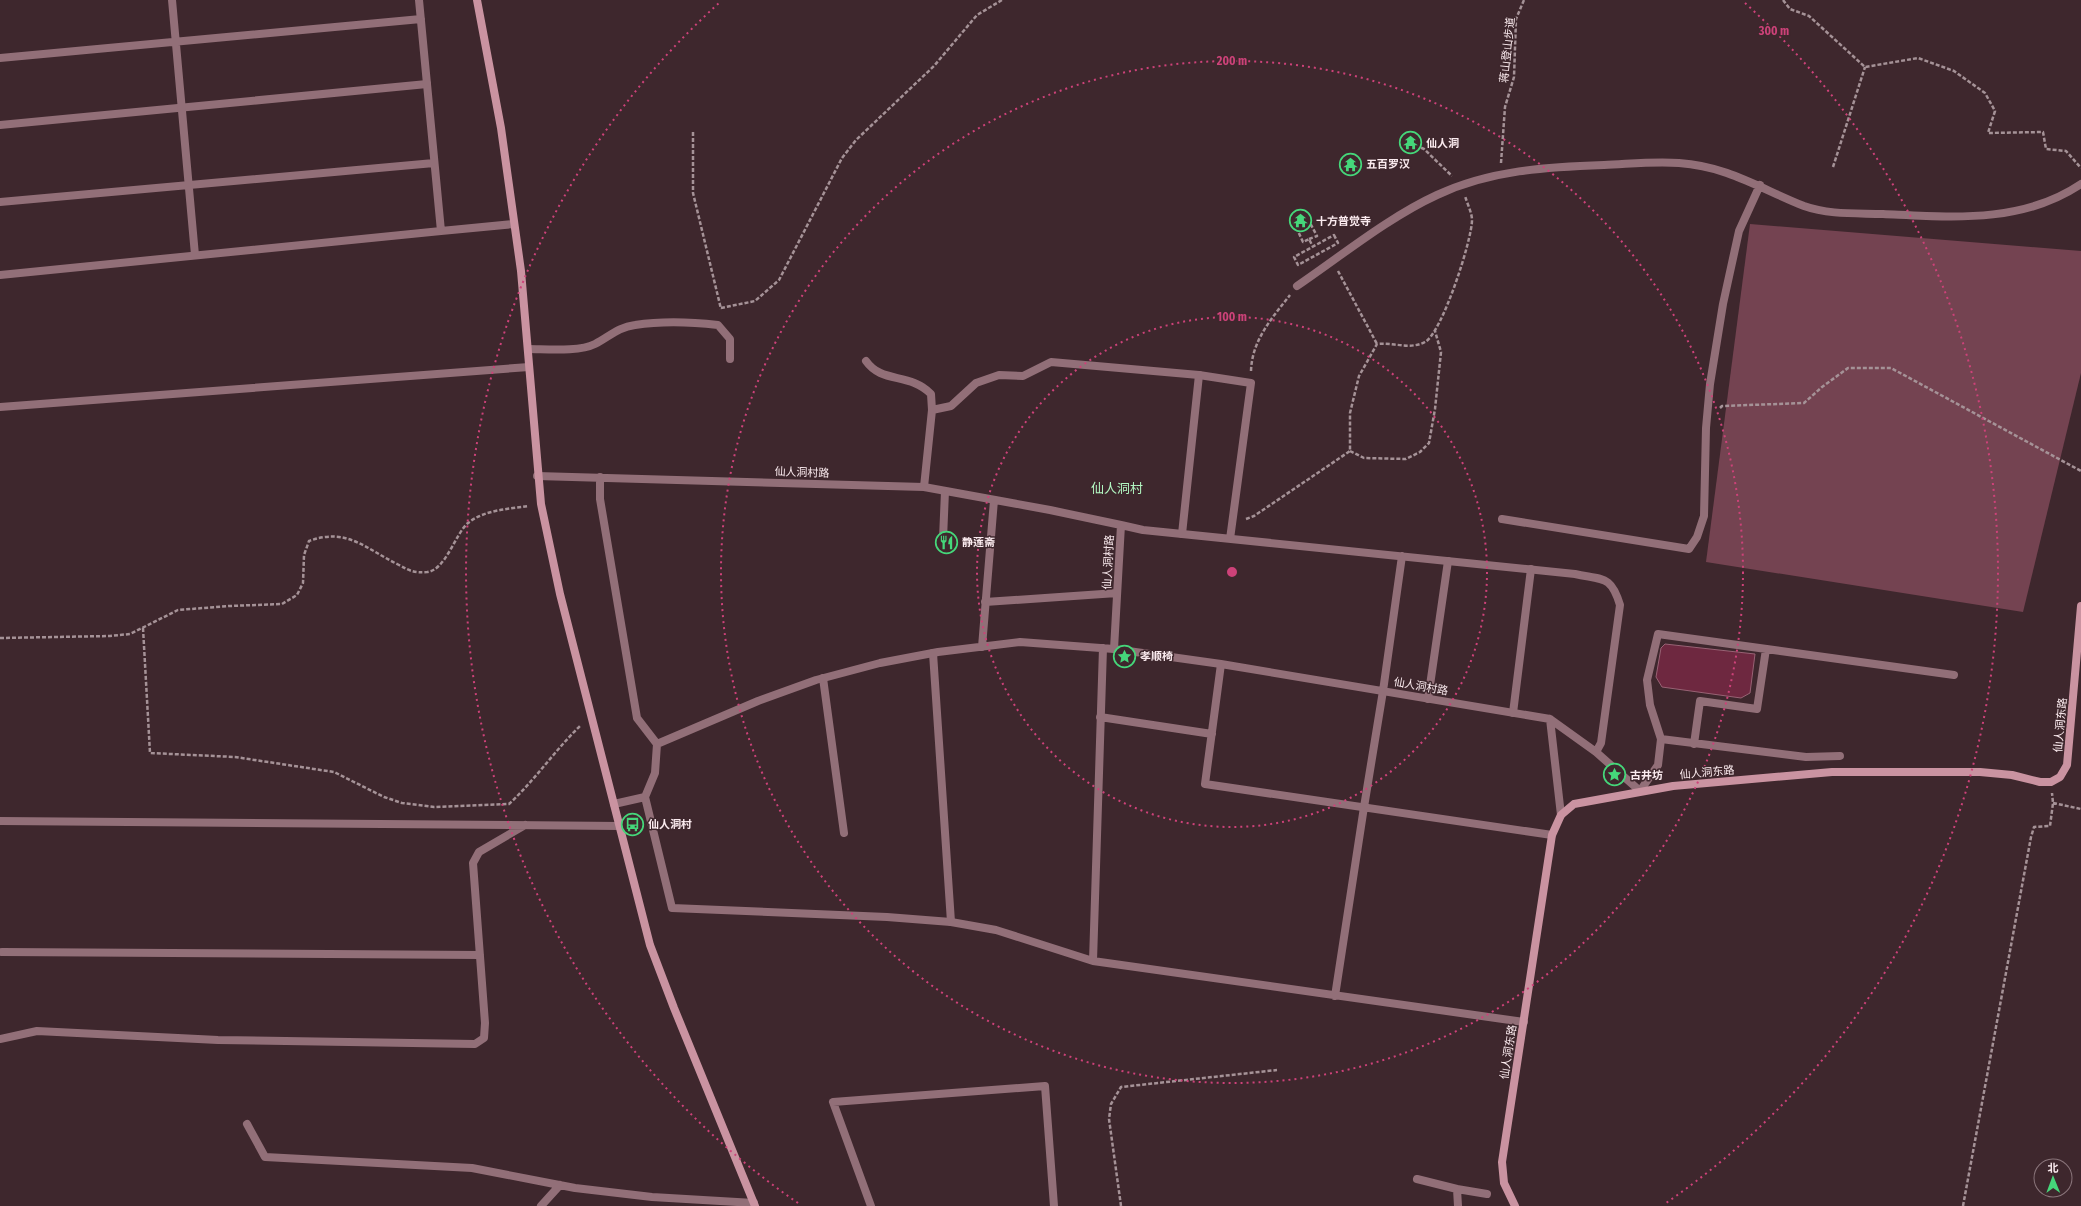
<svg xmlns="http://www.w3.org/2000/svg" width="2081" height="1206" font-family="'Fira Sans Condensed','Noto Sans SC',sans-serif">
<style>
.green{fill:#744351}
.water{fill:#6e2840;stroke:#986274}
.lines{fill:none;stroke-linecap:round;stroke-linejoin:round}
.path{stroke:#a59297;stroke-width:2.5;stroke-dasharray:4 2;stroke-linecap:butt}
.lane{stroke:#926f78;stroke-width:8}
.street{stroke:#926f78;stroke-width:8}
.secondary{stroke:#ca93a1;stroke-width:8}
.ring{fill:none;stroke:#cd4279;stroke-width:2;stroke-dasharray:2 4}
.labels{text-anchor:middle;stroke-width:3;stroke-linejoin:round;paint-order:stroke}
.street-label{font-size:11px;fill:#fbebef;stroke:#3e272d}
.poi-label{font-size:11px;font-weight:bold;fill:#fbebef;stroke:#3e272d;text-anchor:start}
.quarter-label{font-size:13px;fill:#b2f7c2;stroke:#3e272d}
.centre{fill:#cd4279;stroke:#3e272d;stroke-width:2}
.ring-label{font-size:12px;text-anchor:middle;font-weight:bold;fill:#cd4279;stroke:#3e272d;stroke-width:3;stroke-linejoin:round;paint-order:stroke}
</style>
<rect width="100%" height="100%" fill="#3e272d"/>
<path class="green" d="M1750,224l331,27v122l-58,239 -317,-50z"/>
<path class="water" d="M1665,644l90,10 -5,39 -9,5 -79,-11 -6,-10 5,-29z"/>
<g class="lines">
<path class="path" d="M1783,0l7,9 19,7 56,51 53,-9 36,13 31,22 10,18 -7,22 55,-1 3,17 20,2 15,17
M693,132v61l28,116
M1410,143l14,6 28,27
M1501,163l4,-56 9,-30 2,-58 8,-19
M1833,167l32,-100
M1334,235l4,8 -40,22 -4,-8z
M1309,239l8,-3 -7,-13 -13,6 6,13 6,-3 4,8
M1338,271l39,73
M721,308l34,-7 24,-21 63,-122 14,-18 78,-74 43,-51 25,-15
M1251,371c1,-31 21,-53 39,-76
M1720,408l2,-2 82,-3 18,-16 26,-19h43l190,103
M1350,451l14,7 42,1 14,-7 9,-9 6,-34 6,-57 -6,-21
M1246,519l8,-3 96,-65v-38l9,-37 18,-32c16,-2 33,6 48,-2 17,-9 47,-102 47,-122 0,-7 -5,-17 -7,-24
M143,628l7,125 85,4 99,15 50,25 18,6 32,4 75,-3c27,-25 46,-54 72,-79
M0,638l110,-2 20,-2 48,-24 51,-4 53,-2 15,-9 6,-12 1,-28 5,-14c38,-14 57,8 90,24 11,6 15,8 28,7 19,-2 28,-38 41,-49 16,-13 40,-14 60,-17
M2053,803l28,6
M1121,1206l-12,-87 2,-15 10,-17 156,-17
M1963,1206l68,-369 3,-10 16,-1 3,-23 -1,-10"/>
<path class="lane" d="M0,125l427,-41
M1297,286c44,-30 92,-69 140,-91 53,-25 110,-28 167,-30 25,-1 50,-4 75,-2 48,3 82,26 125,43 25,9 53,7 79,8 68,3 139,10 198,-30
M528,349c18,0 51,3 67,-5 14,-7 23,-17 40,-19 27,-4 56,-3 83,0l12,14v20
M1502,519l187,30 8,-12 7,-21 2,-88 4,-44 13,-80 16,-73 21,-46
M1182,534l17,-159
M933,653l18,269
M823,678l21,155
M1428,699l20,-138
M1513,713l18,-144
M1661,739l145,18 34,-1
M1694,744l6,-43 57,8 9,-60
M1640,791l18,-26 3,-26 -11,-34 -3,-25 11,-46 296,41
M1364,807l19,-116
M0,821l620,5
M2,952l478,3
M0,1039l37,-8 181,9 257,4 9,-6 1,-15 -12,-160 6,-11 46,-27
M247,1124l18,33 207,11 103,20 77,9 102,6
M1417,1179l40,10 1,17
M1457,1189l30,5
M541,1206l19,-21
M871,1206l-38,-104 212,-16 9,120"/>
<path class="street" d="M172,0l23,255
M0,58l421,-39
M0,202l434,-39
M441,231l73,-7
M0,275l441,-44 -22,-231
M866,361c16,23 43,11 65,33l1,16 -8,77
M0,407l529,-40
M932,410l19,-4 25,-23 23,-8 24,1 28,-14 148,13 52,8 -21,156
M537,476l387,11 126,23 71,15 -7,124 107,15 329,55 11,96
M600,477v22l37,219 20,26
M1121,525l22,5 432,44c28,6 36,1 45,31l-19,138 -5,9
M943,539l2,-48
M985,602l132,-9
M982,647l12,-147
M1221,664l-16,120 347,51
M1383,691l19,-135
M1100,717l112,17
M1550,719l46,33 44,39
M645,797l10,-24 2,-29 101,-43 58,-21 64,-17 58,-11 82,-10 94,7
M614,804l31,-7 27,111 215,9 64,5 45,8 97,31 431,61
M1093,961l10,-313
M1335,996l29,-189"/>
<path class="secondary" d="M477,0l24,128 20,143 20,233 19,90 90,351 24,63 81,198
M1515,1206l-11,-23 -2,-21 50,-327 9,-20 13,-11 99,-18 159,-14h148l32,3 28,7h11l9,-5 7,-12 14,-159"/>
</g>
<g class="ring">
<circle cx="1232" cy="572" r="255"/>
<circle cx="1232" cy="572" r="511"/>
<path d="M798 1203A766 766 0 0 1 719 3M1745 3A766 766 0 0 1 1666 1203"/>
</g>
<defs>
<symbol id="temple-ring" viewBox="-11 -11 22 22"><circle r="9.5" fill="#3e272d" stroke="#45d77a" stroke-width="1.5"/><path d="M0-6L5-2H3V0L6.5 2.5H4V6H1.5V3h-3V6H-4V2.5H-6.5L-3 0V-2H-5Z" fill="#45d77a"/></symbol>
<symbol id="restaurant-ring" viewBox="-11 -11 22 22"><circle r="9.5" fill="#3e272d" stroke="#45d77a" stroke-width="1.5"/><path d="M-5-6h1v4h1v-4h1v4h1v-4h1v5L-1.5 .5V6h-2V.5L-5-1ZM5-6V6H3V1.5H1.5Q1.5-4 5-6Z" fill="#45d77a"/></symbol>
<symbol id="sight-ring" viewBox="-11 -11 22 22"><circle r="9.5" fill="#3e272d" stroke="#45d77a" stroke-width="1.5"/><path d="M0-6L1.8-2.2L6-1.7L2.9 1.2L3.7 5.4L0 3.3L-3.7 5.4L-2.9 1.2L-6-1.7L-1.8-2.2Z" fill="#45d77a"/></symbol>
<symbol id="bus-ring" viewBox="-11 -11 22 22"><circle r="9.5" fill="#3e272d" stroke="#45d77a" stroke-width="1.5"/><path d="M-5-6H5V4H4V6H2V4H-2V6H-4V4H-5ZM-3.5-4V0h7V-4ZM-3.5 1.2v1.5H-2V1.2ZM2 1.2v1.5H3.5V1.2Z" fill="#45d77a"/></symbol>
</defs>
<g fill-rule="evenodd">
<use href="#temple-ring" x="1398" y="130" width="25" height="25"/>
<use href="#temple-ring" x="1338" y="152" width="25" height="25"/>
<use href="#temple-ring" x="1288" y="208" width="25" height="25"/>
<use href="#restaurant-ring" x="934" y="530" width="25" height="25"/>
<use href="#sight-ring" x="1112" y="644" width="25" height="25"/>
<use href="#sight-ring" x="1602" y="762" width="25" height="25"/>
<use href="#bus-ring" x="620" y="812" width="25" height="25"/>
</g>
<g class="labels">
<g class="street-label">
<text transform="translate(1507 50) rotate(-84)" y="4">蒋山登山步道</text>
<text transform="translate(802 472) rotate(2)" y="4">仙人洞村路</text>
<text transform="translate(1108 562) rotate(-87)" y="4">仙人洞村路</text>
<text transform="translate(1421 686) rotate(10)" y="4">仙人洞村路</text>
<text transform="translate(2060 725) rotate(-85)" y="4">仙人洞东路</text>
<text transform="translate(1707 772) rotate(-5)" y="4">仙人洞东路</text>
<text transform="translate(1508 1052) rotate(-81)" y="4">仙人洞东路</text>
</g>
<g class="poi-label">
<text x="1426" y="147">仙人洞</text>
<text x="1366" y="168">五百罗汉</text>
<text x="1316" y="225">十方普觉寺</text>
<text x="962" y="546">静莲斋</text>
<text x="1140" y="660">孝顺椅</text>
<text x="1630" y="779">古井坊</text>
<text x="648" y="828">仙人洞村</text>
</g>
<g class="quarter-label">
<text x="1117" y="493">仙人洞村</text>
</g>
</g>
<circle cx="1232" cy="572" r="6" class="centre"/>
<g class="ring-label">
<text x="1774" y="35">300 m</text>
<text x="1232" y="65">200 m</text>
<text x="1232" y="321">100 m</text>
</g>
<g transform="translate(2053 1178) rotate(359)"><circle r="19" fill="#3e272d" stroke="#8a757b"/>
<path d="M0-3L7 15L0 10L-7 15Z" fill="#45d77a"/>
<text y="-6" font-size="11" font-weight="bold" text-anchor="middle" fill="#fbebef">北</text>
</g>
</svg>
